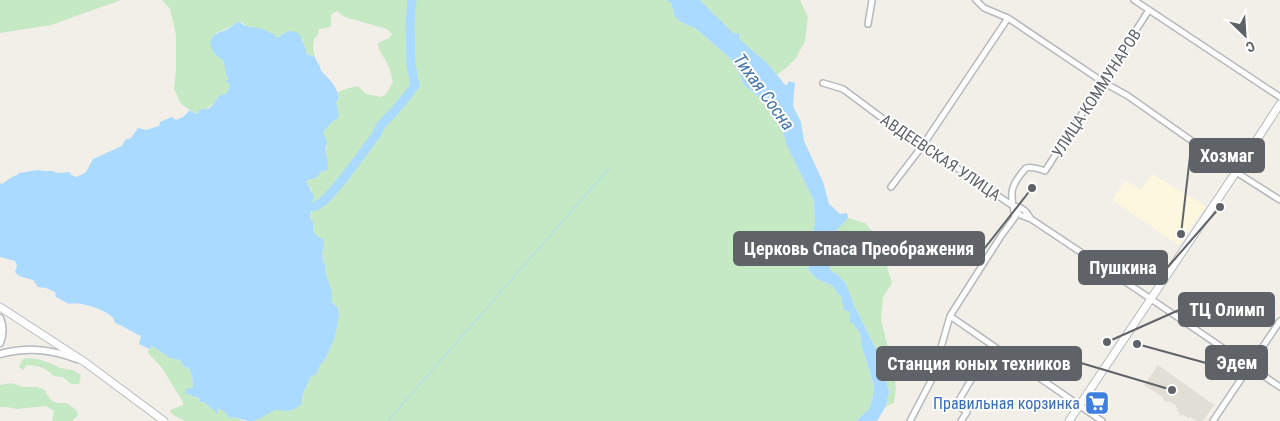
<svg xmlns="http://www.w3.org/2000/svg" width="1280" height="421" font-family="'Roboto Condensed',sans-serif">
<style>
.commercial{fill:#fef7e0}
.education{fill:#e1ded6}
.green{fill:#c5e8c5}
.water{fill:#aadaff}
.lines{fill:none;stroke-linecap:round;stroke-linejoin:round}
.stream{stroke:#aadaff;stroke-width:1}
.river{stroke:#aadaff;stroke-width:9}
.minor-casing{stroke:#b5b8bc;stroke-width:8}
.tertiary-casing{stroke:#b5b8bc;stroke-width:9}
.secondary-casing{stroke:#b6babf;stroke-width:9}
.minor{stroke:#fff;stroke-width:5}
.tertiary{stroke:#fff;stroke-width:6}
.secondary{stroke:#fff;stroke-width:7}
.labels{text-anchor:middle;stroke-width:4;stroke-linejoin:round;paint-order:stroke}
.street-label{font-size:16px;fill:#5f6368;stroke:#fff}
.shop-label{font-size:16px;fill:#366cbe;stroke:#fff;text-anchor:end}
.water-label{font-size:18px;font-style:italic;fill:#4174aa;stroke:#fff}
.leader{fill:none;stroke:#5f6368;stroke-width:2}
.callout-dot{fill:#5f6368;stroke:#fff;stroke-width:2}
.callout{fill:#5f6368;stroke:#5f6368;stroke-width:2}
.callout-label{font-size:18px;text-anchor:middle;font-weight:bold;fill:#fff}
</style>
<rect width="100%" height="100%" fill="#f1efe8"/>
<path class="commercial" d="M1152,174l54,32 -27,39 -67,-45 14,-20 15,10z"/>
<path class="education" d="M1158,365l56,40 -11,16h-7l-6,-4 -2,1 -6,-4 -1,2 -2,-2 1,-1 -3,-2 1,-2 -3,-3 1,-1 -8,-4 -2,1 -3,-2 1,-2 -20,-13z"/>
<path class="green" d="M0,0h121l-70,25 -51,8z
M162,0h504l5,3 4,14 6,5 14,6 35,30 9,14 5,13 21,17 17,23 4,19 28,57 1,23 -5,17v16l-2,13 9,9 16,7 4,7 4,3 9,16 6,16 4,5 2,14 12,39 -2,15 -3,8 -13,12h-602l7,-5 7,-2 3,-3 6,-2 7,2h5l9,-4 4,-4 2,-12 7,-14 6,-4 3,-8 6,-7 9,-21 4,-22 -1,-7 -6,-6v-11l-7,-19v-8l-2,-3 -1,-8 2,-7v-6l-8,-5 -3,-4 1,-8 -4,-5 2,-6v-22l-6,-9 5,-1 17,-19 -3,-9 2,-5 -5,-15 10,-10 5,-3 -1,-16 3,-6 -1,-5 11,-4 9,-2 8,8 16,3 4,-3 7,-12 -4,-15 -10,-18 -1,-6 11,-5 3,-4 -5,-5 -42,-12 -8,-6 -6,4v11l-5,2 -7,1 -1,6 -4,4 -1,9 2,9 -8,-3 -4,-8v-7l-20,-6 -4,4 -3,1 -24,-11 -6,-1 -4,-4 -7,1 -3,3 -16,7 10,34v8l2,4 -2,2 2,1 2,4 -4,8 -9,4 -3,5 -8,6h-3l-7,5 -15,-10 -7,-15 2,-19v-35l-6,-26z
M700,0h100l8,17 -3,24 -9,17 -9,9 -10,8 -10,-12 -29,-24z
M848,218l17,5 14,16 13,44 -9,14 -2,22 12,49 3,20 -2,15 -8,3 3,-14 -4,-17 -2,-15 -9,-15 -20,-40 -8,-21 -8,-9 -7,-4 -6,-16 5,-18z
M152,346l18,12 10,2 4,7 5,1 3,8 1,11 -4,2 -3,5c16,4 18,11 31,17l2,-2c4,0 9,5 10,9h8l7,3h-59l-13,-7 -2,-4 13,-5v-3l-21,-34 -14,-15 1,-4z
M26,358l11,1 13,4 10,5 12,2 9,5 -2,9h-8l-8,-7 -9,-1 -9,-7 -8,-3 -10,-1 -4,5 -4,-3 3,-7z
M11,383l13,4h13l8,3c5,12 9,14 22,13l9,7 2,5 -6,6h-20l2,-10 -8,-5 -30,3 -9,-2h-7v-22z"/>
<path class="water" d="M666,0h34l34,34 5,-1v6l28,24 19,23 3,-5 6,2 -2,23 8,16 3,19 19,41 6,22 11,10 7,-1 1,5 -18,19 -5,18 6,16 7,4 8,9 8,21 20,40 9,15 2,15 4,17 -3,14 -9,15h-21l13,-12 3,-8 2,-15 -12,-39 -2,-14 -4,-5 -2,-4 -5,-2 1,-10 -6,-2 -3,-14 -4,-3 -4,-7 -16,-7 -9,-9 2,-13v-16l5,-17 -1,-23 -28,-57 -4,-19 -17,-23 -21,-17 -5,-13 -9,-14 -35,-30 -14,-6 -6,-5 -4,-14z
M239,22l7,4 17,3 12,6 1,2h3c6,-6 11,-7 19,-4 5,6 6,13 9,21l8,3c2,6 5,7 6,14 8,7 15,15 18,26l-3,6 3,12 -2,4 -5,3 -9,10 4,10 -2,10 3,9 -1,9 -6,2 -4,5 -11,4 8,15c-3,7 -2,14 -4,22l4,5 -1,8 3,4 8,5v6l-2,7 1,8 2,3v8l7,19v11l6,6 1,7 -4,22 -9,21 -6,7 -3,8 -6,4 -7,14 -2,9v3c-4,5 -11,9 -18,8 -4,0 -6,-3 -11,0 -6,3 -14,9 -21,10 -7,0 -9,-2 -15,-3 -2,-1 -7,0 -8,0 -1,-4 -7,-9 -11,-9l-1,5c-3,-6 -9,-7 -13,-12h-4l-1,-4 -13,-4 -1,-4 8,-3 -1,-11 -3,-8 -5,-1 -4,-7 -10,-2 -18,-12 -3,3 -10,-5 2,-8c-9,-4 -17,-10 -26,-13 -1,-3 -2,-6 -4,-7 -8,-7 -33,-15 -42,-12l-13,-7 -1,-5 -9,-4 -8,-1 -5,-7 -14,-4 -4,-4 2,-7 -2,-4 -15,-4v-74l2,1 10,-7 5,-2 2,-2 18,-3 8,1h7l6,2 12,-1 1,3 6,2 9,-5 7,-13 29,-13 3,-6 6,-2 7,-10 9,2 8,-3 4,-1 1,-4 12,-5 4,3 7,-3 7,-7 6,4 2,-1 1,-3c2,-1 5,-1 8,-1 10,-4 7,-14 19,-15l4,-8 -2,-4h-3l3,-3c-2,-3 -4,-14 -4,-18 -7,-4 -12,-9 -14,-18 5,-14 13,-9 22,-17 7,-5 -1,-2 7,-4z"/>
<g class="lines">
<path class="stream" d="M388,421l222,-254"/>
<path class="river" d="M312,207l4,-1 9,-6 19,-22 32,-43 5,-10 12,-12 22,-27 -4,-22 -1,-40 2,-24"/>
<defs>
<path id="minor" d="M976,0l8,8 24,10 95,64 25,14 108,76 44,28
M1134,0l146,97
M868,24l4,-24
M823,83l20,6 39,29 41,27 90,61 7,9 11,4 120,80 129,88
M891,187l32,-42 85,-127
M1013,206c10,1 13,5 18,13
M950,316l152,105
M910,421l22,-42 18,-63 51,-80 14,-19c-5,-25 -6,-30 11,-49 7,-2 13,1 19,3l104,-161
M961,421l6,-9 -11,-7 36,-60
M1213,421l67,-100"/>
<path id="tertiary" d="M0,318c4,9 3,17 0,25
M0,354c28,-7 50,-5 77,5"/>
<path id="secondary" d="M0,307l86,56 78,58
M1069,421l167,-249 44,-68"/>
</defs>
<use href="#minor" class="minor-casing"/>
<use href="#tertiary" class="tertiary-casing"/>
<use href="#secondary" class="secondary-casing"/>
<use href="#minor" class="minor"/>
<use href="#tertiary" class="tertiary"/>
<use href="#secondary" class="secondary"/>
</g>
<defs>
<symbol id="supermarket-square" viewBox="-11 -11 22 22"><rect x="-9" y="-9" width="18" height="18" rx="4" fill="#3f7fe0" stroke="#fff"/><path d="M-6-5.5h2.5l.6 2H6L4.5 2H-2.5L-4.4-4H-6ZM-1.5 3.2a1.3 1.3 0 1 0 .1 0ZM3 3.2a1.3 1.3 0 1 0 .1 0Z" fill="#fff"/></symbol>
</defs>
<g fill-rule="evenodd">
<use href="#supermarket-square" x="1083" y="389" width="28" height="28"/>
</g>
<g class="labels">
<g class="street-label">
<text transform="translate(1096 93) rotate(-57)" y="6">УЛИЦА КОММУНАРОВ</text>
<text transform="translate(941 157) rotate(34)" y="6">АВДЕЕВСКАЯ УЛИЦА</text>
</g>
<g class="shop-label">
<text x="1080" y="409">Правильная корзинка</text>
</g>
<g class="water-label">
<text transform="translate(764 92) rotate(54)" y="6">Тихая Сосна</text>
</g>
</g>
<path class="leader" d="M1181 234L1190 156M1032 188L984 249M1220 207L1167 268M1107 342L1179 310M1137 344L1206 363M1172 390L1081 363"/>
<g class="callout-dot">
<circle cx="1181" cy="234" r="5"/>
<circle cx="1032" cy="188" r="5"/>
<circle cx="1220" cy="207" r="5"/>
<circle cx="1107" cy="342" r="5"/>
<circle cx="1137" cy="344" r="5"/>
<circle cx="1172" cy="390" r="5"/>
</g>
<g class="callout">
<rect x="1190" y="139" width="74" height="33" rx="5"/>
<rect x="734" y="232" width="250" height="33" rx="5"/>
<rect x="1079" y="251" width="88" height="33" rx="5"/>
<rect x="1179" y="293" width="95" height="33" rx="5"/>
<rect x="1206" y="346" width="61" height="33" rx="5"/>
<rect x="877" y="347" width="204" height="33" rx="5"/>
</g>
<g class="callout-label">
<text x="1227" y="162">Хозмаг</text>
<text x="859" y="255">Церковь Спаса Преображения</text>
<text x="1123" y="274">Пушкина</text>
<text x="1227" y="316">ТЦ Олимп</text>
<text x="1237" y="369">Эдем</text>
<text x="979" y="370">Станция юных техников</text>
</g>
<g transform="translate(1245 35) rotate(155)" stroke="#ffffff" stroke-width="4" paint-order="stroke">
<path d="M0-4L9 19L0 12L-9 19Z" fill="#5f6368"/>
<text y="-8" font-size="14" font-weight="bold" text-anchor="middle" fill="#5f6368">С</text>
</g>
</svg>
